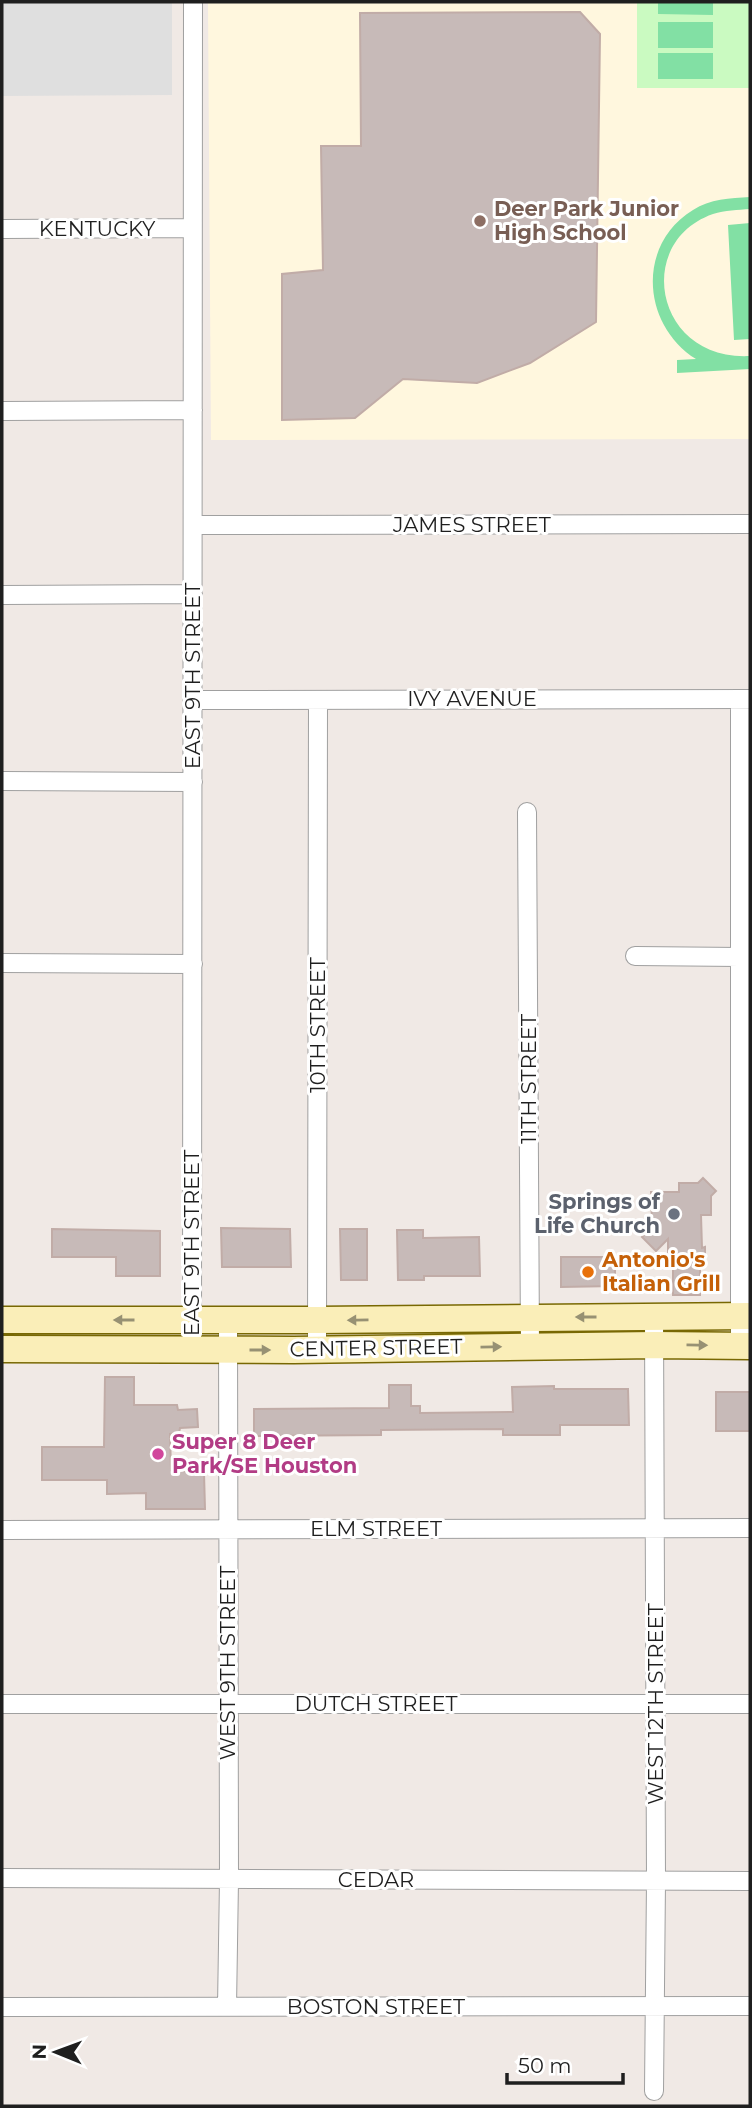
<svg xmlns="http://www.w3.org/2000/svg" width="752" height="2108" font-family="Montserrat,sans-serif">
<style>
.education{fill:#fff7de}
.park{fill:#cafac1}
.pitch{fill:#82e0a4}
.parking{fill:#dfdfdf}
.building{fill:#c7bab8;stroke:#c1aca7;stroke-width:2}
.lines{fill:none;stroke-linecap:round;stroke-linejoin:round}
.minor-casing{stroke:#a0a0a0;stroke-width:20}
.secondary-casing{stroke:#786803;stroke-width:29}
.minor{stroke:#fff;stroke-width:18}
.secondary{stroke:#faeeb8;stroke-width:26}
.oneway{fill:#979173}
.education-dot{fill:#8d6e63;stroke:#fff;stroke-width:2.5}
.worship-dot{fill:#6b7280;stroke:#fff;stroke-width:2.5}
.food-dot{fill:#e8710a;stroke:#fff;stroke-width:2.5}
.hotel-dot{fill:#d1479c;stroke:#fff;stroke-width:2.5}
.labels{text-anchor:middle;stroke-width:6;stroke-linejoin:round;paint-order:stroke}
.education-label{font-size:21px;font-weight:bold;fill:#785e54;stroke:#fff;text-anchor:start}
.street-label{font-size:21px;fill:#1f1f1f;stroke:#fff}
.worship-label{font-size:21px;font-weight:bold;fill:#5b616d;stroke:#fff;text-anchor:end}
.food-label{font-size:21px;font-weight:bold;fill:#c56008;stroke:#fff;text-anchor:start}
.hotel-label{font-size:21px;font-weight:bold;fill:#b23c85;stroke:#fff;text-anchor:start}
</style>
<rect width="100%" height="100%" fill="#f0e9e5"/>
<path class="education" d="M208,2h542v437l-539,1z"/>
<path class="park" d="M637,2h113v86h-113z"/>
<path class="pitch" d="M658,2h55v13l-55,-1z
M658,22h55v26h-55z
M658,53h55v26h-55z
M750,197v12c-12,1 -25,1 -37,5 -80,28 -58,147 37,142v13l-73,4v-13l19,-1c-54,-34 -60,-114 -3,-149 17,-11 37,-12 57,-13z
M750,223v116l-16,1 -6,-115z"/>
<path class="parking" d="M2,2h170v93l-170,1z"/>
<path class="building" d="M580,12l20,22 -4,288 -66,41 -53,20 -74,-4 -48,39 -73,2v-146l41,-4 -2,-124h40l-1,-133z
M703,1178l13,13 -5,5v19h-10l1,33 3,-1v15h-5v33h-27v-33h-5v-23l-12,12 -14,-14 10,-10 -1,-35h28v-9h19z
M221,1228l69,1 1,38h-69z
M52,1229l108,2v45h-44v-19h-64z
M340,1229h27v51h-26z
M397,1230h26v8l56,-1 1,39h-56v4h-26z
M561,1257h54v29l-54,1z
M105,1377h29v28h43l1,5 19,-1 1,18 -18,1 -1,5 -9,1 1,36 33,3 1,36h-59v-16l-39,1v-14h-65v-33h62z
M389,1385h22v21h9v7l93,-1 -1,-25 42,-1v3h74l1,36h-69v10h-57v-6l-122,1v5l-127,1v-27l135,-1z
M716,1392h34v39h-34z"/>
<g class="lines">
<defs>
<path id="minor" d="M2,229l190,-1
M2,411l191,-1
M193,525l557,-1
M2,595l191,-1
M193,700l557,-1
M2,781l191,1
M527,812l3,534
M635,956l105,1
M2,963l191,1
M740,1346v-647
M192,1350l1,-1348
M317,1350l1,-650
M2,1530l748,-2
M2,1704h748
M2,1878l748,3
M2,2007l748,-1
M227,2007l2,-127 -1,-560
M654,2091l2,-210 -2,-564"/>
<path id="secondary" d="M2,1320h315l433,-4
M2,1349l292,1 361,-5 95,1"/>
</defs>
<use href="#minor" class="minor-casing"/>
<use href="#secondary" class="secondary-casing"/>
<use href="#minor" class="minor"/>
<use href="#secondary" class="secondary"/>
</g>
<defs><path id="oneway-solid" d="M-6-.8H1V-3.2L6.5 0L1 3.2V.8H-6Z" transform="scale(1.75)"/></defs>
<g class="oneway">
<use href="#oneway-solid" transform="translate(586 1317) rotate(180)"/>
<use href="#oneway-solid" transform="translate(124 1320) rotate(180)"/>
<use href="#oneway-solid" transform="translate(358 1320) rotate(179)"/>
<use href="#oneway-solid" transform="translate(697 1345) rotate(1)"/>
<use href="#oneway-solid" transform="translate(491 1347) rotate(-1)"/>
<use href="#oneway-solid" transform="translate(260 1350)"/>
</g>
<circle class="education-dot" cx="480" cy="221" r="7"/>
<circle class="worship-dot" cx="674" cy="1214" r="7"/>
<circle class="food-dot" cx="588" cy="1272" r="7"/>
<circle class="hotel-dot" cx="158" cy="1454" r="7"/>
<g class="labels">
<g class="education-label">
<text x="494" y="216">Deer Park Junior<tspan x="494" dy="24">High School</tspan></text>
</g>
<g class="street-label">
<text x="97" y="236">KENTUCKY</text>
<text x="472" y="532">JAMES STREET</text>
<text transform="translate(193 676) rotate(-90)" y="7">EAST 9TH STREET</text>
<text x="472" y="706">IVY AVENUE</text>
<text transform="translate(318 1025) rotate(-90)" y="7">10TH STREET</text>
<text transform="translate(529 1079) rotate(-90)" y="7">11TH STREET</text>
<text transform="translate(192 1243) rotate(-90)" y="7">EAST 9TH STREET</text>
<text transform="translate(376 1348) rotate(-1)" y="7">CENTER STREET</text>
<text x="376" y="1536">ELM STREET</text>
<text transform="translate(228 1663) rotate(-90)" y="7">WEST 9TH STREET</text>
<text x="376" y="1711">DUTCH STREET</text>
<text transform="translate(656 1704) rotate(-90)" y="7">WEST 12TH STREET</text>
<text x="376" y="1887">CEDAR</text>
<text x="376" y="2014">BOSTON STREET</text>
</g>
<g class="worship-label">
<text x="660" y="1209">Springs of<tspan x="660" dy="24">Life Church</tspan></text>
</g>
<g class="food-label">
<text x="602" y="1267">Antonio's<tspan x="602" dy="24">Italian Grill</tspan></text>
</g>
<g class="hotel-label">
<text x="172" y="1449">Super 8 Deer<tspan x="172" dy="24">Park/SE Houston</tspan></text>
</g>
</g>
<rect width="752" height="2108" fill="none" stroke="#1f1f1f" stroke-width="7"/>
<g transform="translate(56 2052) rotate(271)" stroke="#ffffff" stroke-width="5" paint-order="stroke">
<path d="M0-5L12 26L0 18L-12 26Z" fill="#1f1f1f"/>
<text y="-10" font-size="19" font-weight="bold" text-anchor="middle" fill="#1f1f1f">N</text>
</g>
<path d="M507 2073v10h116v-10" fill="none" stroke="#1f1f1f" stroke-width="3.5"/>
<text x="518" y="2073" font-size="21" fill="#1f1f1f" stroke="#ffffff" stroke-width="5" paint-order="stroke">50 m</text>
</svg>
